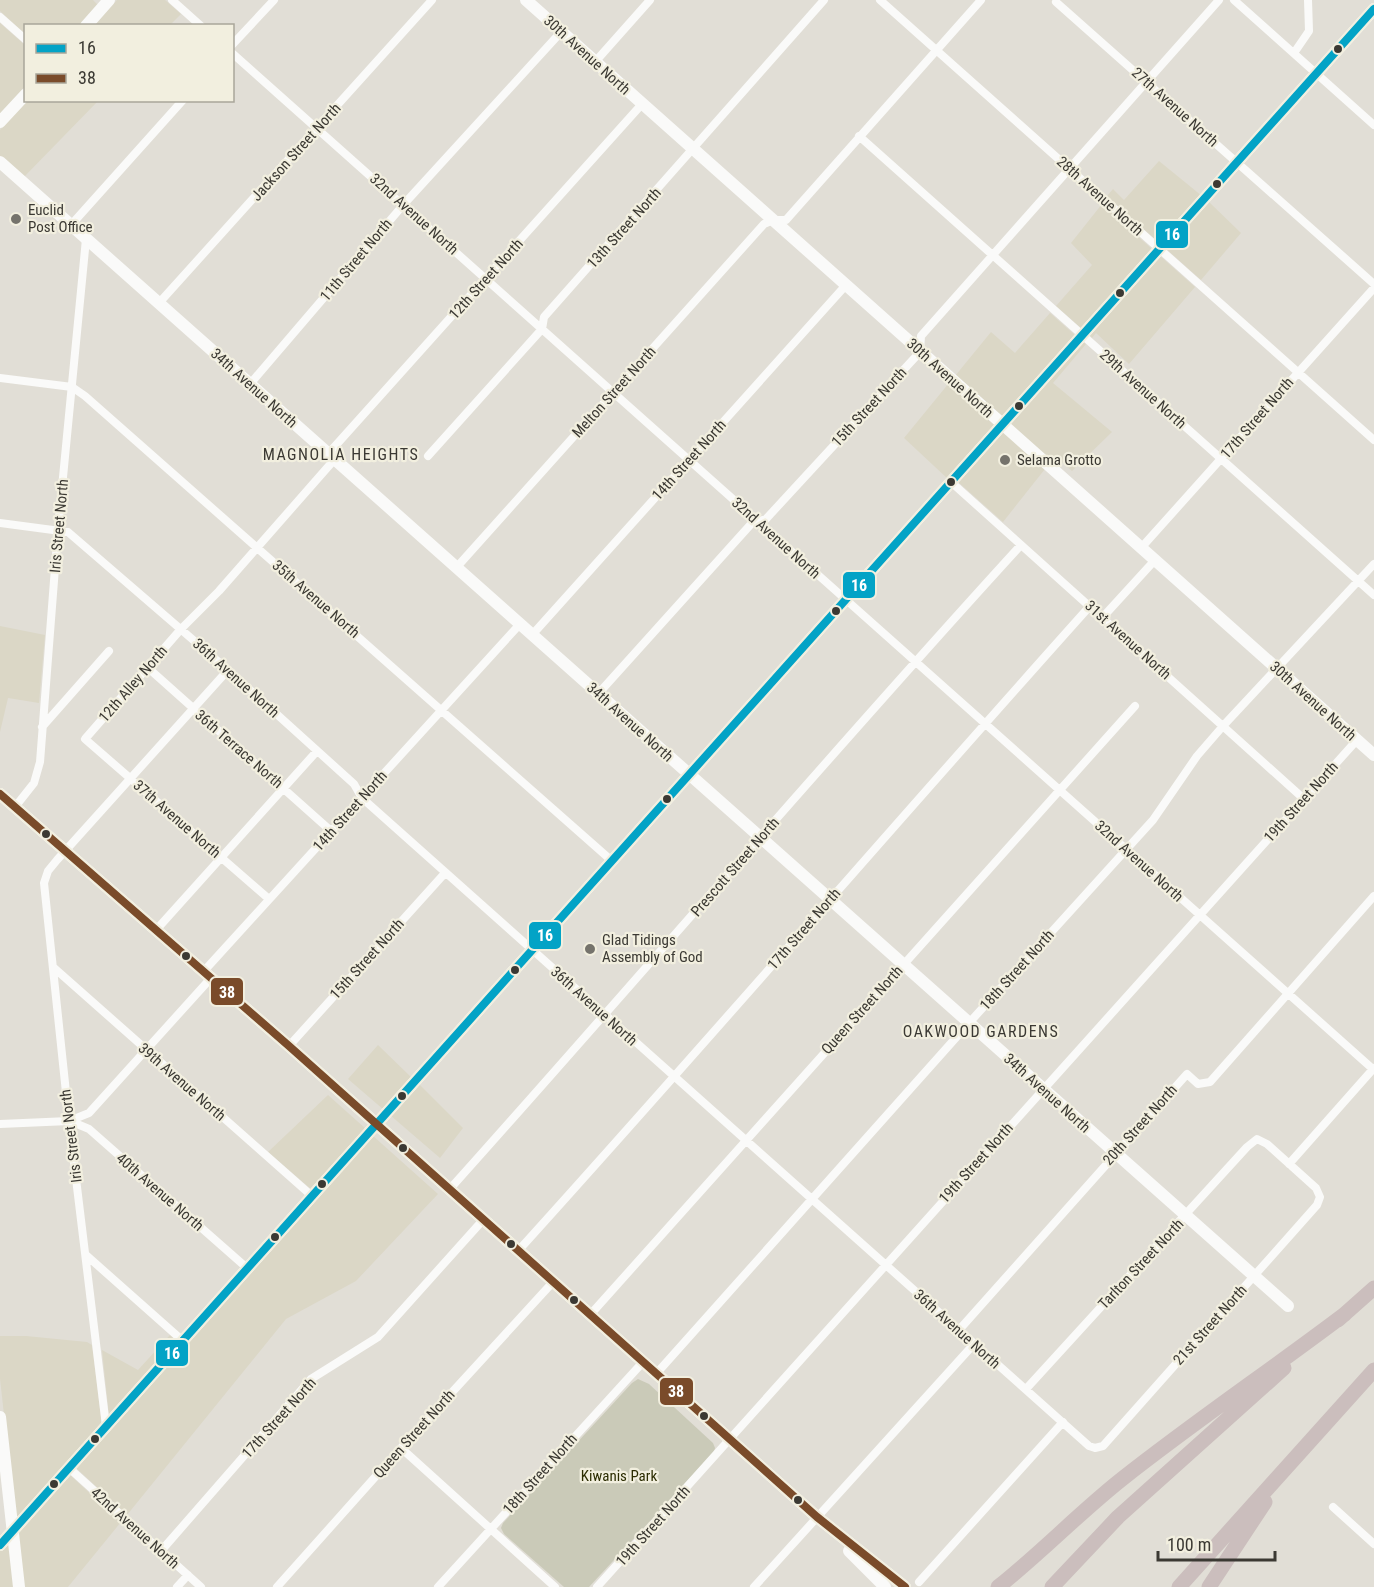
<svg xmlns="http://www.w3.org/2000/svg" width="1374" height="1587" font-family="'Roboto Condensed',sans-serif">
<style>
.built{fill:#dbd7c6}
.green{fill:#cacab8}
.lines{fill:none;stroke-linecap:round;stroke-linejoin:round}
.street{stroke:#fafaf9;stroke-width:8}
.secondary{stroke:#fafaf9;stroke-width:12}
.highway{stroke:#cbbebd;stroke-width:15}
.bus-1-casing{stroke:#f2efdf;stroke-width:12}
.bus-2-casing{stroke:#f2efdf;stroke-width:12}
.bus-1{stroke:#03a3c6;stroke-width:8}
.bus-2{stroke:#7a4b2a;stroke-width:8}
.bus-dot{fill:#3b3933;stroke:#f2efdf;stroke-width:2}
.poi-dot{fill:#75736c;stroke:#f2efdf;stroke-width:2}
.labels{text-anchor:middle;stroke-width:4.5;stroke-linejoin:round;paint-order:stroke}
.street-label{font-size:15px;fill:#3b3933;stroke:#f2efdf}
.poi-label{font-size:15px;fill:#3b3933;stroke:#f2efdf;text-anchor:start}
.park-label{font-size:15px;fill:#2c2d02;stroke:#f2efdf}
.neighbourhood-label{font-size:16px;letter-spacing:1.5px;fill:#3b3933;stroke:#f2efdf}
.line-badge{stroke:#f2efdf;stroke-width:2}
.badge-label{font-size:16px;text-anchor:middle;font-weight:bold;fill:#fff}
</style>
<rect width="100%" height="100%" fill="#e1ded6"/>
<path class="built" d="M0,0h93l7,7 -17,18 -57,1 -1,8 -25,-23z
M117,0h48l16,14 -11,11 -76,1z
M0,23l26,23 -1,44 -25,28z
M27,101h71l-74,76 -24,-21v-26z
M1159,161l43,35 -43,47 -52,-47 6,-7 11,11z
M1208,201l33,32 -40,47 -36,-32z
M1102,204l51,46 -71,79 -26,-23 36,-41 -21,-22z
M1159,255l36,32 -66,77 -33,-31 -4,5 -4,-4z
M1050,313l26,23 -74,82 -47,-42 36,-44 24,21z
M1082,341l4,3 -33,39 59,49 -40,39 -17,-15 -4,5 -43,-37z
M949,383l47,42 -48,54 -44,-41z
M1002,430l43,39 -42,53 -46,-41z
M0,626l45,9 -6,68 -31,-5 -8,34z
M378,1045l34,33 -28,32 -36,-31z
M418,1083l45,45 -23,30 -50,-43z
M328,1095l38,34 -54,61 -44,-38z
M372,1135l66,59 -82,87 -70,38 -159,196 -52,-48z
M170,1335l7,6 -68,75 -7,-66 36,20z
M0,1336h26l61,6 5,3 10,80 -86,96 -16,-142z
M69,1474l52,48 -53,65h-45l-6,-56z
M10,1540l4,47h-14v-36z"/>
<path class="green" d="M638,1379l11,5 64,59 2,5 -1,4 -125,135h-25l-60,-53 -3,-6 2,-5 129,-140z"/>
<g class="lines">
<path class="street" d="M172,0l29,26
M880,0l494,440
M1234,0l140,125
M1056,2l318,282
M0,17l26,23
M232,45l42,-45
M232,53l1142,1017
M1294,53l15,-22 -1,-31
M595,62l55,-62
M859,136l515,459
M71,225l112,-125
M159,303l273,-303
M0,378l72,9 13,9 527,465
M250,384l154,-180 157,-172
M328,454l314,-350
M428,456l114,-127 2,-12 280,-317
M951,482l353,317
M0,523l68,9 160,138 126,114 8,14 727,648 6,2 8,-2 214,-241 3,-8 -4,-9 -49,-44 -10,-5 -10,8 -221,242
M1141,548l233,-260
M456,568l308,-344 9,-4h13l195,-220
M1102,618l53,-58
M532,635l314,-350
M147,667l184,164
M598,694l154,-171 14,-4 154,-167 1,-16 298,-336
M42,727l67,-76
M15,807l19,-24 6,-21 18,-233 28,-290
M269,899l-184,-160 96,-110 38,-38 115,-131
M157,929l160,-178
M53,967l259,229
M204,971l316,-347
M289,1046l156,-173
M70,1121l19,8 158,139
M0,1124l69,-3 20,-8 122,-135
M1289,1164l85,-96
M449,1190c192,-214 378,-433 572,-645
M518,1251c193,-213 380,-431 572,-645
M86,1255l97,86
M590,1315l545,-609
M959,1330l228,-256 11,10 12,-2 164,-186
M656,1374l313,-351 184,-203 44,-64 26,-30 151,-162
M106,1426l-37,-305 -25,-238 4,-12 9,-11 171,-190
M401,1448l154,139
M69,1468l132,119
M1333,1507l41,37
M161,1551l150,-172 67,-42 105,-117
M919,1582l144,-160
M177,1587l11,-12
M277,1587l124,-139 152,-166
M438,1587l205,-225
M597,1587l760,-847
M754,1587l220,-243"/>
<path class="secondary" d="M526,0l848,755
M86,26l23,-26
M0,122l26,-28
M0,162l1288,1144
M0,794l289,252 528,471 88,70
M0,1417l19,170
M0,1545l1374,-1536
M849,1551l36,36"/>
<path class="highway" d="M1338,1320l36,-32
M998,1587c43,-34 81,-74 124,-108 72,-57 149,-109 223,-165
M1052,1587l66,-70 166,-149
M1179,1587l195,-217
M1209,1587l56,-85"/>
<defs>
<path id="bus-1" d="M0,1545l1374,-1536"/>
<path id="bus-2" d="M0,794l289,252 528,471 88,70"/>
</defs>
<use href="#bus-1" class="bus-1-casing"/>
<use href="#bus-2" class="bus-2-casing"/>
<use href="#bus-1" class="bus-1"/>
<use href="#bus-2" class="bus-2"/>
</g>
<g class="bus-dot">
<circle cx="1338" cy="49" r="5"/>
<circle cx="1217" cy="184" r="5"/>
<circle cx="1120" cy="293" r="5"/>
<circle cx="1019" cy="406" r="5"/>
<circle cx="951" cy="482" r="5"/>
<circle cx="836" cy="611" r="5"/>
<circle cx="667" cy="799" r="5"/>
<circle cx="46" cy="834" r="5"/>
<circle cx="186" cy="956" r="5"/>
<circle cx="515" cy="970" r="5"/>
<circle cx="402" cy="1096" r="5"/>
<circle cx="403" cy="1148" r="5"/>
<circle cx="322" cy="1184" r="5"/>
<circle cx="275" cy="1237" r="5"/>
<circle cx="511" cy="1244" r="5"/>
<circle cx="574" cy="1300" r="5"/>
<circle cx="704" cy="1416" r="5"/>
<circle cx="95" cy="1439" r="5"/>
<circle cx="54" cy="1484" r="5"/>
<circle cx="798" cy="1500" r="5"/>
</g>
<g class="poi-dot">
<circle cx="16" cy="219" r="6"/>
<circle cx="1005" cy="460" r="6"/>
<circle cx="590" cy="949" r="6"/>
</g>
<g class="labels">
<g class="street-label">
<text transform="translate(587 55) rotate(42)" y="5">30th Avenue North</text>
<text transform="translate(1175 107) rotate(42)" y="5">27th Avenue North</text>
<text transform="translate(296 152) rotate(-48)" y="5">Jackson Street North</text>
<text transform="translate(1100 196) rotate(42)" y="5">28th Avenue North</text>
<text transform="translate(414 214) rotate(42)" y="5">32nd Avenue North</text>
<text transform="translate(624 228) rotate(-48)" y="5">13th Street North</text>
<text transform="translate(356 260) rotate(-50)" y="5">11th Street North</text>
<text transform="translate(486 279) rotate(-48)" y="5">12th Street North</text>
<text transform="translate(950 378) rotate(42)" y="5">30th Avenue North</text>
<text transform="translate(254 388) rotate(42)" y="5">34th Avenue North</text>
<text transform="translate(1143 389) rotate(42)" y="5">29th Avenue North</text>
<text transform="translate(614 392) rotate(-48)" y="5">Melton Street North</text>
<text transform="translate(869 407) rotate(-47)" y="5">15th Street North</text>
<text transform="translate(1257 418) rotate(-49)" y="5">17th Street North</text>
<text transform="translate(689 460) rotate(-48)" y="5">14th Street North</text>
<text transform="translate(59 526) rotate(-85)" y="5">Iris Street North</text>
<text transform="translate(776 538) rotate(42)" y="5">32nd Avenue North</text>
<text transform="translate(316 599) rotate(41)" y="5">35th Avenue North</text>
<text transform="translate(1128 640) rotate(42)" y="5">31st Avenue North</text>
<text transform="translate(236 678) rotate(42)" y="5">36th Avenue North</text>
<text transform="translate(133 684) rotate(-49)" y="5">12th Alley North</text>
<text transform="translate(1313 701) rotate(42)" y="5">30th Avenue North</text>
<text transform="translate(630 722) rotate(42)" y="5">34th Avenue North</text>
<text transform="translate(239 749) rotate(41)" y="5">36th Terrace North</text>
<text transform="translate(1301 802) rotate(-48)" y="5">19th Street North</text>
<text transform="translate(350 811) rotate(-48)" y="5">14th Street North</text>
<text transform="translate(177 819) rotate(41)" y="5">37th Avenue North</text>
<text transform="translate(1139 861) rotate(42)" y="5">32nd Avenue North</text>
<text transform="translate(735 867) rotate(-49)" y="5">Prescott Street North</text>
<text transform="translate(804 929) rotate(-49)" y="5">17th Street North</text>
<text transform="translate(367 959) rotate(-48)" y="5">15th Street North</text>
<text transform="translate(1017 970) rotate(-48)" y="5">18th Street North</text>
<text transform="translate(594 1006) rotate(42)" y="5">36th Avenue North</text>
<text transform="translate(862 1010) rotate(-48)" y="5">Queen Street North</text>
<text transform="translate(182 1082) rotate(41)" y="5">39th Avenue North</text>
<text transform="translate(1047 1093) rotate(42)" y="5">34th Avenue North</text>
<text transform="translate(1140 1125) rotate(-48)" y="5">20th Street North</text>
<text transform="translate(71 1136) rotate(-97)" y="5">Iris Street North</text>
<text transform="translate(976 1163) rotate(-48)" y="5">19th Street North</text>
<text transform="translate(160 1192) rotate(41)" y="5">40th Avenue North</text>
<text transform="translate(1141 1264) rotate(-47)" y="5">Tarlton Street North</text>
<text transform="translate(1210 1325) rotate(-48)" y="5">21st Street North</text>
<text transform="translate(957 1329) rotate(42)" y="5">36th Avenue North</text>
<text transform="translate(279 1418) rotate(-48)" y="5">17th Street North</text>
<text transform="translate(414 1434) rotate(-48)" y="5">Queen Street North</text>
<text transform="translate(540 1474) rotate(-48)" y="5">18th Street North</text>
<text transform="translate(653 1526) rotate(-48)" y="5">19th Street North</text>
<text transform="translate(135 1528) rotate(42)" y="5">42nd Avenue North</text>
</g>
<g class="poi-label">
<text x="28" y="215">Euclid<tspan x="28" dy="17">Post Office</tspan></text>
<text x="1017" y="465">Selama Grotto</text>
<text x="602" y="945">Glad Tidings<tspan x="602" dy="17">Assembly of God</tspan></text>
</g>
<g class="park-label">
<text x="619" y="1481">Kiwanis Park</text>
</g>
<g class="neighbourhood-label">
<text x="341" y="460">MAGNOLIA HEIGHTS</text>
<text x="981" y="1037">OAKWOOD GARDENS</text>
</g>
</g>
<g class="line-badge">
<rect x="1155" y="220" width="34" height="29" rx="6" fill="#03a3c6"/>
<rect x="842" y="571" width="34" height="28" rx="6" fill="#03a3c6"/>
<rect x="528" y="921" width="34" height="29" rx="6" fill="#03a3c6"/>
<rect x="210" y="977" width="34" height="29" rx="6" fill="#7a4b2a"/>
<rect x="155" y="1339" width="34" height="28" rx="6" fill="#03a3c6"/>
<rect x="659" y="1377" width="35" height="29" rx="6" fill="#7a4b2a"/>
</g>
<g class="badge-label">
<text x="1172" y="240">16</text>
<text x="859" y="591">16</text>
<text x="545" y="941">16</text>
<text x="227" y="998">38</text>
<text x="172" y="1359">16</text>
<text x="676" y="1397">38</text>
</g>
<rect x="24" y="24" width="210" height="78" fill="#f2efdf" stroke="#a9a69a" stroke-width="1.5"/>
<rect x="36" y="44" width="30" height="9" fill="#03a3c6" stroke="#a9a69a" stroke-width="1.5"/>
<text x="78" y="54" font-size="18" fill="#3b3933">16</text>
<rect x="36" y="74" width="30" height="9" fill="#7a4b2a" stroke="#a9a69a" stroke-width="1.5"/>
<text x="78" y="84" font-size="18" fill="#3b3933">38</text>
<path d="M1158 1551v9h117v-9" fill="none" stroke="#3b3933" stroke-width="3"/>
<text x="1167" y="1551" font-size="18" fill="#3b3933" stroke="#f2efdf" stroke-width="4.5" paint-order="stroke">100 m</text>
</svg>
